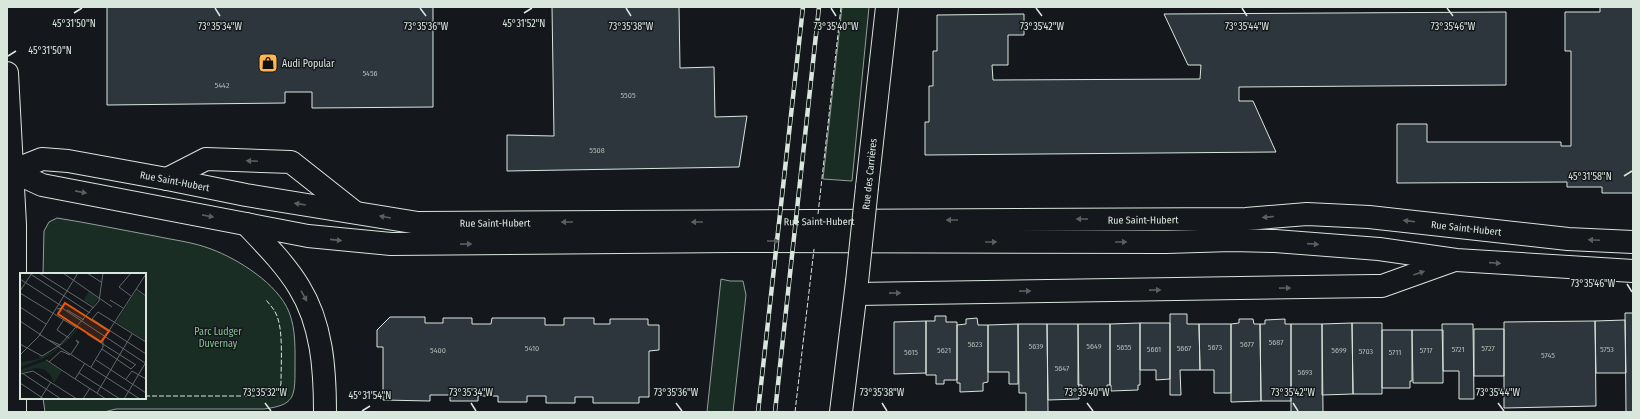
<svg xmlns="http://www.w3.org/2000/svg" width="1640" height="419" font-family="'Fira Sans Condensed',sans-serif">
<style>
.green{fill:#1a2d24;stroke:#939e99}
.building{fill:#2c363c;stroke:#d8e6dc}
.lines{fill:none;stroke-linecap:round;stroke-linejoin:round}
.minor-casing{stroke:#d8e6dc;stroke-width:24}
.minor{stroke:#14181c;stroke-width:22}
.rail-casing{stroke:#d8e6dc;stroke-width:4.5}
.rail{stroke:#14181c;stroke-width:3;stroke-dasharray:9;stroke-linecap:butt}
.minor-bridge-casing{stroke:#d8e6dc;stroke-width:24;stroke-linecap:butt}
.minor-bridge{stroke:#14181c;stroke-width:22}
.fence{stroke:#d8e6dc;stroke-width:1;stroke-dasharray:5 2;stroke-linecap:butt}
.oneway{fill:#59605f}
.ticks{fill:none;stroke:#d8e6dc;stroke-width:1.5}
.labels{text-anchor:middle;stroke-width:3;stroke-linejoin:round;paint-order:stroke}
.number-label{font-size:8px;fill:#adbab4}
.poi-label{font-size:10px;fill:#d8e6dc;stroke:#14181c;text-anchor:start}
.street-label{font-size:10px;fill:#d8e6dc;stroke:#14181c}
.park-label{font-size:10px;fill:#8ac095;stroke:#14181c}
.inset-road{fill:none;stroke:#626a69;stroke-width:1}
.view{fill:#e8590c;fill-opacity:0.15;stroke:#e8590c;stroke-width:2}
.inset-edge{fill:none;stroke:#d8e6dc;stroke-width:2}
.ticks-label{font-size:10px;text-anchor:middle;fill:#d8e6dc;stroke:#14181c;stroke-width:3;stroke-linejoin:round;paint-order:stroke}
</style>
<rect width="100%" height="100%" fill="#14181c"/>
<path class="green" d="M842,7h27l-17,174 -29,-2z
M57,218c32,5 65,12 98,18 18,4 38,6 56,13 27,10 67,35 78,63 7,17 6,39 6,57 0,29 -1,36 -31,40h-148l-12,3h-59l-2,-14h102v-124h-102l1,-43 5,-9z
M721,279l9,2h13l3,14 -13,117h-26z"/>
<path class="building" d="M107,7h326v100l-121,1v-16h-27v11l-178,2z
M552,7h127l1,61 34,-1 1,50 32,-1 -8,51 -232,4v-36l47,1z
M1600,7h33v186h-31v-6h-35v-5l-170,1v-59h30v18h134v4h10v-95h-6v-39h35z
M1506,12v73l-267,2v14h14l23,51 -351,3v-33h4v-36h4v-35h4v-36l87,-1v21h-16v30h-16l1,15 207,-1 1,-14h-13l-24,-51z
M1625,313h8v99h-7z
M1170,314h17v10h12l1,46h-20l1,25h-11z
M935,316h11v6h11v58h-13v4h-8v-9h-10v-54h9z
M390,317h35v6h18v-5h29v6h19l1,-6h53v7h19v-7h30v6h16v-5h38v6h11v25l-10,1v46h-10v6h-46v-6h-18v6h-29v-7h-19v6h-29v-6h-20v5h-28v-6h-20v6l-47,-1v-53h-6v-17z
M977,318l1,7h10v57l-5,1v8l-23,1v-9h-3v-58l9,-1v-5z
M1239,319h14l1,5h6l1,77 -30,1v-78l8,-1z
M1285,319v5h6v77h-30l-1,-77h5v-4z
M1625,320l1,53h-30l-1,-52z
M926,321v52l-32,1v-52z
M1595,321l1,85 -92,2v-86z
M1140,323v62h-2v5l-27,1v-6h-1v-61z
M1140,323h30v56l-14,1v-10h-16z
M1352,323h30v71h-29z
M1352,323l1,71 -31,1v-71z
M1018,324v60h-9v-12h-21v-47z
M1018,324h29l1,88h-22v-19h-7z
M1047,324h31l1,75 -31,1z
M1078,324h32v61h-3v5h-25v-5h-4z
M1199,324h32v69h-17v-23h-14z
M1291,324h31l1,88h-32z
M1442,324h31l1,75h-15v-28h-16z
M1474,329h30v47h-30z
M1382,330h30v51h-2v7h-28z
M1412,330h31v53h-30z"/>
<g class="lines">
<defs>
<g id="minor">
<path d="M7,73l8,152v187"/>
<path d="M7,171h5l30,14 266,51 83,8 343,-3 432,1 66,-2 43,1 104,8 77,11 177,11"/>
<path id="s1" d="M12,171l30,-12 26,2 99,18 79,16 172,28 828,-4 61,-5 62,3 199,22 65,3"/>
<path d="M167,179l39,-20 85,3 62,49"/>
<path d="M867,187l20,-180"/>
<path d="M246,224c19,20 39,40 53,63 23,37 26,82 26,125"/>
<path d="M856,294l518,-8h8l70,-25"/>
<path d="M841,412l16,-130"/>
</g>
</defs>
<use href="#minor" class="minor-casing"/>
<use href="#minor" class="minor"/>
<defs>
<path id="rail" d="M758,412l45,-405
M775,412l44,-405"/>
</defs>
<use href="#rail" class="rail-casing"/>
<use href="#rail" class="rail"/>
<defs>
<path id="minor-bridge" d="M857,282l10,-95"/>
</defs>
<use href="#minor-bridge" class="minor-bridge-casing"/>
<use href="#minor-bridge" class="minor-bridge"/>
<path class="fence" d="M818,214l23,-207
M145,396h120c9,-1 15,-4 16,-13 0,-18 2,-49 -3,-64 -2,-8 -7,-13 -12,-19
M795,412l19,-163"/>
</g>
<defs><path id="oneway-solid" d="M-6-.8H1V-3.2L6.5 0L1 3.2V.8H-6Z"/></defs>
<g class="oneway">
<use href="#oneway-solid" transform="translate(252 161) rotate(-178)"/>
<use href="#oneway-solid" transform="translate(81 192) rotate(11)"/>
<use href="#oneway-solid" transform="translate(300 204) rotate(-171)"/>
<use href="#oneway-solid" transform="translate(208 216) rotate(11)"/>
<use href="#oneway-solid" transform="translate(385 217) rotate(-170)"/>
<use href="#oneway-solid" transform="translate(1268 217) rotate(175)"/>
<use href="#oneway-solid" transform="translate(1082 219) rotate(180)"/>
<use href="#oneway-solid" transform="translate(952 220) rotate(180)"/>
<use href="#oneway-solid" transform="translate(1409 221) rotate(-173)"/>
<use href="#oneway-solid" transform="translate(567 222) rotate(180)"/>
<use href="#oneway-solid" transform="translate(697 222) rotate(180)"/>
<use href="#oneway-solid" transform="translate(336 240) rotate(6)"/>
<use href="#oneway-solid" transform="translate(1594 240) rotate(-178)"/>
<use href="#oneway-solid" transform="translate(773 241)"/>
<use href="#oneway-solid" transform="translate(991 242)"/>
<use href="#oneway-solid" transform="translate(1121 242)"/>
<use href="#oneway-solid" transform="translate(466 244) rotate(-1)"/>
<use href="#oneway-solid" transform="translate(1313 244) rotate(4)"/>
<use href="#oneway-solid" transform="translate(1495 263) rotate(4)"/>
<use href="#oneway-solid" transform="translate(1419 273) rotate(-19)"/>
<use href="#oneway-solid" transform="translate(1285 288) rotate(-1)"/>
<use href="#oneway-solid" transform="translate(1155 290) rotate(-1)"/>
<use href="#oneway-solid" transform="translate(1025 291) rotate(-1)"/>
<use href="#oneway-solid" transform="translate(895 293) rotate(-1)"/>
<use href="#oneway-solid" transform="translate(304 296) rotate(61)"/>
</g>
<path class="ticks" d="M215,8l5,8M420,8l6,8M626,8l5,8M831,8l5,8M1036,8l6,8M1242,8l5,8M1447,8l6,8M74,13l8,-5M524,13l8,-5M8,56l8,-5M1624,176l8,-5M1627,284l5,8M265,403l6,8M471,403l5,8M676,403l6,8M882,403l5,8M1087,403l6,8M1293,403l5,8M1498,403l6,8M362,411l8,-5"/>
<defs>
<symbol id="shop-square" viewBox="-11 -11 22 22"><rect x="-9" y="-9" width="18" height="18" rx="4" fill="#ffb74d" stroke="#14181c"/><path d="M-5-2.5h2.3a2.7 3.5 0 0 1 5.4 0H5L5.5 6h-11ZM-1.5-2.5h3a1.5 2.3 0 0 0-3 0Z" fill="#111"/></symbol>
</defs>
<g fill-rule="evenodd">
<use href="#shop-square" x="257" y="52" width="22" height="22"/>
</g>
<g class="labels">
<g class="number-label">
<text x="370" y="76">5456</text>
<text x="222" y="88">5442</text>
<text x="628" y="98">5505</text>
<text x="597" y="153">5508</text>
<text x="1276" y="345">5687</text>
<text x="975" y="347">5623</text>
<text x="1247" y="347">5677</text>
<text x="1036" y="349">5639</text>
<text x="1094" y="349">5649</text>
<text x="1124" y="350">5655</text>
<text x="1215" y="350">5673</text>
<text x="532" y="351">5410</text>
<text x="1184" y="351">5667</text>
<text x="1488" y="351">5727</text>
<text x="1154" y="352">5661</text>
<text x="1458" y="352">5721</text>
<text x="1607" y="352">5753</text>
<text x="438" y="353">5400</text>
<text x="944" y="353">5621</text>
<text x="1339" y="353">5699</text>
<text x="1426" y="353">5717</text>
<text x="1366" y="354">5703</text>
<text x="911" y="355">5615</text>
<text x="1395" y="355">5711</text>
<text x="1548" y="358">5745</text>
<text x="1062" y="371">5647</text>
<text x="1305" y="375">5693</text>
</g>
<g class="poi-label">
<text x="282" y="67">Audi Popular</text>
</g>
<g class="street-label">
<text transform="translate(869 174) rotate(-84)" y="4">Rue des Carrières</text>
<text dy="4" stroke="none"><textPath href="#s1" startOffset="167">Rue Saint-Hubert</textPath></text>
<text dy="4" stroke="none"><textPath href="#s1" startOffset="1139">Rue Saint-Hubert</textPath></text>
<text dy="4" stroke="none"><textPath href="#s1" startOffset="815">Rue Saint-Hubert</textPath></text>
<text dy="4" stroke="none"><textPath href="#s1" startOffset="491">Rue Saint-Hubert</textPath></text>
<text dy="4" stroke="none"><textPath href="#s1" startOffset="1463">Rue Saint-Hubert</textPath></text>
</g>
<g class="park-label">
<text x="218" y="335">Parc Ludger<tspan x="218" dy="12">Duvernay</tspan></text>
</g>
</g>
<g transform="translate(20 273)">
<rect width="126" height="126" fill="#14181c"/>
<path d="M69,18l10,7 -6,8 -9,-6zM116,18l10,6v44l-30,-19zM63,50l-14,16 -16,14 -11,6 -22,8 1,-5 19,-3 -1,-3 14,-4zM25,88l17,10 -8,12 -4,-9 -6,-5 -9,-1 -15,5v-3z" fill="#1a2d24"/>
<path class="inset-road" d="M9,0l61,40M19,0l55,35M43,0l49,34M67,0l14,9M111,0l-12,14 12,9M0,6l43,28M116,16l10,7M0,18l12,-18M0,20l57,35M90,27l13,8M0,34l26,17M37,36l5,-1 83,55M47,37l17,10M44,46l-7,11 12,8M0,48l21,14M19,61l101,65M67,61l49,31M29,67l11,5M126,69l-48,-30 -6,7 54,35M0,71l22,12 18,-11 39,-44 4,-28M82,76l29,20 4,-4M51,81l8,-12 -3,-2 2,3M0,82l19,-19 39,-63M26,87l60,39M76,87l50,33M29,89l12,-11 9,4M71,94l12,-20v-7l43,-66M2,100l39,26M59,100l41,26M0,101l13,-3 44,28M55,106l10,-16M106,106l6,-8 14,8M0,110l24,16M77,120l35,-59M20,126l11,-17M63,126l7,-11M104,126l22,-37"/>
<path class="view" d="M45,30l44,28 -8,11 -43,-28z"/>
<rect width="126" height="126" class="inset-edge"/>
</g>
<g class="ticks-label">
<text x="74" y="27">45°31'50"N</text>
<text x="524" y="27">45°31'52"N</text>
<text x="220" y="30">73°35'34"W</text>
<text x="426" y="30">73°35'36"W</text>
<text x="631" y="30">73°35'38"W</text>
<text x="836" y="30">73°35'40"W</text>
<text x="1042" y="30">73°35'42"W</text>
<text x="1453" y="30">73°35'46"W</text>
<text x="1247" y="30">73°35'44"W</text>
<text x="50" y="54">45°31'50"N</text>
<text x="1590" y="180">45°31'58"N</text>
<text x="1593" y="287">73°35'46"W</text>
<text x="265" y="396">73°35'32"W</text>
<text x="471" y="396">73°35'34"W</text>
<text x="676" y="396">73°35'36"W</text>
<text x="882" y="396">73°35'38"W</text>
<text x="1087" y="396">73°35'40"W</text>
<text x="1293" y="396">73°35'42"W</text>
<text x="1498" y="396">73°35'44"W</text>
<text x="370" y="399">45°31'54"N</text>
</g>
<rect width="1640" height="419" fill="none" stroke="#d8e6dc" stroke-width="16"/>
</svg>
